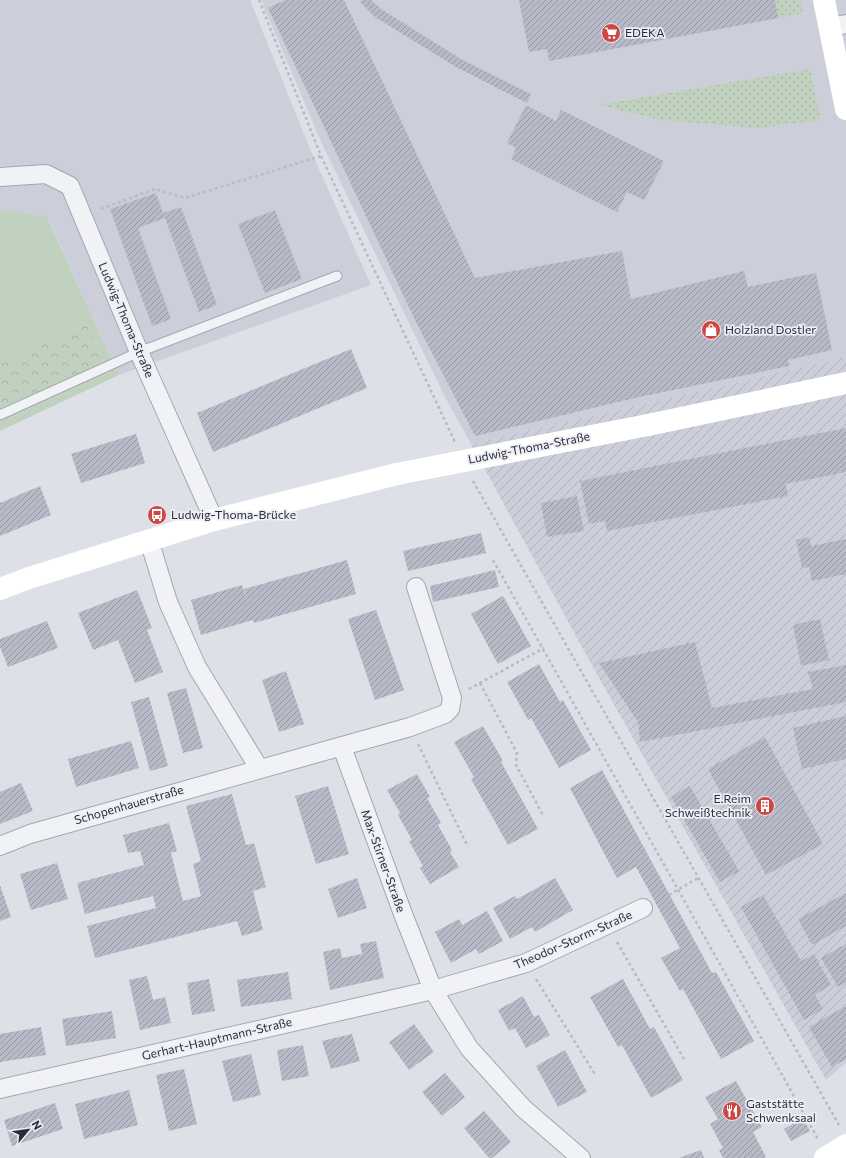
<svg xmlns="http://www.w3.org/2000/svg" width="846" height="1158" font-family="Commissioner,sans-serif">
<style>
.built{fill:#cccfda}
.industrial{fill:url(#industrial-furrows)}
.grass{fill:url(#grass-dots)}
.park{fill:url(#park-crowns)}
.pitch{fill:#c1d1bf}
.building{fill:url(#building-hatch)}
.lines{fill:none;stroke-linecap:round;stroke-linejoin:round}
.lane-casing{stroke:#a3a6b2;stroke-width:11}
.street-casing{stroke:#a3a6b2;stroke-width:20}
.path{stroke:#b8bbc2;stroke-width:2.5;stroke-dasharray:3 3;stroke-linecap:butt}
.lane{stroke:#f1f2f6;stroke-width:9}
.street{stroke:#f1f2f6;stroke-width:18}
.secondary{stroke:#fff;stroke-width:22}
.secondary-bridge{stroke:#fff;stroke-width:22}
.labels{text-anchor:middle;stroke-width:3.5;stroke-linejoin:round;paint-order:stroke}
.poi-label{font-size:12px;fill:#272c3e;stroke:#eeeff5;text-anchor:start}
.street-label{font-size:12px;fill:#272c3e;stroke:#eeeff5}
</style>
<defs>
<pattern id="industrial-furrows" width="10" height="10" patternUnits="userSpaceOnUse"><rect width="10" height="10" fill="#cccfda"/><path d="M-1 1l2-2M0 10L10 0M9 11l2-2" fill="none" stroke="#afb2bc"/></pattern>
<pattern id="grass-dots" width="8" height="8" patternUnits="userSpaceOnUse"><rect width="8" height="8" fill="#c1d1bf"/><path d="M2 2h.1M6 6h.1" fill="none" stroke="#a6b4a5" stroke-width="1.8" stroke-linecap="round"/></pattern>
<pattern id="park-crowns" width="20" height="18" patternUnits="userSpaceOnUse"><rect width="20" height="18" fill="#c1d1bf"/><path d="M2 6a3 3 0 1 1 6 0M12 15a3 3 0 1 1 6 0" fill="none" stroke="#a6b4a5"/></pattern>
<pattern id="building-hatch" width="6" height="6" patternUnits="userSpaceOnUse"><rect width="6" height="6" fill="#b8bbc7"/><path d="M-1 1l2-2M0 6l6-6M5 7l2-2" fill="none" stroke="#9698a3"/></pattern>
</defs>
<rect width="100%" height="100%" fill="#dee0e8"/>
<path class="built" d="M0,0h250l60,149 61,136 -252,90 -71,-157 -42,-8 -6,1z
M261,0h585v357l-375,87 -25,-45 -124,-255z"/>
<path class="industrial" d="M846,357v706l-20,17 -232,-411 -123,-225z"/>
<path class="grass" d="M775,0h26l2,13 -25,5z
M810,69l11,51 -64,8 -96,-8 -62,-15z"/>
<path class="park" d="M87,324l22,49 -109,49v-58z"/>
<path class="pitch" d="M6,210l41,7 72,158 -119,56v-9l109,-49 -22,-49 -87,40v-153z"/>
<path class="building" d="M285,0h59l131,278 147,-27 9,48 113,-28 4,16 68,-14 16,77 -44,10 1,6 -150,31 -164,39 -60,-116 -147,-312z
M362,0h9l10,9 80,50 70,35 -4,9 -71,-36 -81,-50 -15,-15z
M519,0h256l3,18 -229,43 -2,-12 -18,3z
M526,105l30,16 5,-11 103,51 -20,39 -17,-8 -10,20 -106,-53 5,-11 -9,-5z
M156,193l7,20 18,-6 36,98 -18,7 -34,-94 -27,10 33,91 -19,7 -42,-117z
M275,210l27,69 -37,14 -27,-69z
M351,349l16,39 -154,64 -16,-39z
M846,428v44l-60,12 2,12 -181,35 -2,-10 -16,3 -9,-43z
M136,434l9,29 -64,20 -10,-29z
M40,486l11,29 -51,21v-33z
M577,496l7,35 -37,6 -6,-34z
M481,533l5,20 -78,18 -5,-20z
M810,537l1,9 35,-7v35l-34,7 -3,-14 -7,1 -6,-28z
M347,560l9,34 -102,29 -1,-3 -52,15 -10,-35 51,-15 5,16 -3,-12z
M495,570l4,17 -66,15 -3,-16z
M137,590l15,38 -5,2 16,42 -28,11 -17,-43 -25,10 -15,-37z
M503,596l28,50 -33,18 -27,-50z
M376,610l28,80 -29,10 -27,-81z
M820,619l9,41 -28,6 -8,-41z
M47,621l11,27 -50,19 -8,-20v-8z
M695,642l17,66 101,-19 -5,-17 38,-7v37l-206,40 -2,-20 -39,-59z
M539,664l21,38 3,-2 28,50 -32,18 -28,-50 -3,2 -21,-38z
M286,671l18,53 -25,8 -17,-52z
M186,688l17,60 -20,5 -16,-60z
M149,697l19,69 -18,5 -19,-69z
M846,716v43l-44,10 -9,-41z
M483,726l20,35 -2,1 37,67 -30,16 -37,-66 3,-2 -20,-35z
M765,737l58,107 -57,31 -58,-106z
M131,741l8,27 -63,19 -8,-28z
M602,770l110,203 4,-1 38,69 -33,18 -38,-70 -3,2 -19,-33 19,-10 -44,-81 -19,11 -47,-90z
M417,774l13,23 -3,1 14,25 -3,2 14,25 -2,2 9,15 -29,17 -10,-16 3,-2 -14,-25 3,-1 -14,-25 2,-2 -13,-23z
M21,783l12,28 -33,13v-32z
M328,786l21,68 -33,10 -21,-68z
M690,786l49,85 -19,11 -49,-85z
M232,794l14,51 8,-2 12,44 -13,4 10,39 -21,6 -5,-15 -142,37 -8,-32 69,-18 -3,-12 -68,18 -8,-31 67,-18 -4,-14 -12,2 -5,-18 46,-12 8,28 -6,2 12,48 18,-5 -8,-32 8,-3 -15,-55z
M57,863l11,36 -37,11 -11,-36z
M357,878l10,30 -29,10 -10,-29z
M555,878l18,32 -38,22 -3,-5 -22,12 -17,-31 22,-12 2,3z
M0,885l11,32 -11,4z
M846,893v33l-34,19 -14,-26z
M763,895l38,66 13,-7 17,31 -16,10 8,14 -19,11 -63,-113z
M487,911l16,30 -24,13 -3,-5 -25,14 -16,-31 24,-13 3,6z
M376,941l8,37 -54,12 -7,-38 17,-4 2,10 20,-4 -2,-10z
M846,944v39l-8,4 -17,-29z
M288,972l4,27 -51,8 -4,-27z
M147,976l6,24 12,-3 6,26 -31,7 -11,-50z
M209,979l6,32 -23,4 -5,-32z
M623,979l27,50 4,-2 29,53 -32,18 -29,-53 -4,2 -28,-50z
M523,996l11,21 5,-2 11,20 -24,13 -11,-20 -6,3 -11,-21z
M846,1006v53l-14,8 -23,-40z
M112,1011l4,27 -50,8 -4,-27z
M414,1024l20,28 -25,18 -20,-28z
M41,1027l5,28 -46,7v-28z
M352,1034l8,27 -29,8 -9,-28z
M303,1045l6,31 -27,5 -5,-31z
M565,1050l22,42 -29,15 -22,-41z
M251,1054l10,41 -28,7 -11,-41z
M184,1069l13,55 -28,7 -13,-56z
M445,1073l20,24 -23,19 -20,-24z
M736,1081l26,46 -9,5 13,25 -2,1h-41l-4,-8 4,-2 -13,-24 8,-5 -13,-22z
M129,1090l9,35 -54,14 -9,-35z
M55,1103l8,26 -51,17 -8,-26z
M484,1111l27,31 -19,16h-3l-25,-30z
M803,1118l7,13 -19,10 -7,-12z
M701,1150l3,8h-25z"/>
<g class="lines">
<defs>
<path id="lane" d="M0,415l139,-63 198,-76"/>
<path id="street" d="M829,27l17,-3
M0,177l46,-3 24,12 69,166 75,168
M149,540l19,62 29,65 62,101
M342,747l61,167 30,76 36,58 54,60 58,50
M0,846l30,-12 380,-107 35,-13 5,-5 2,-11 -36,-111
M0,1089l433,-99 93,-27 117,-55"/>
</defs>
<use href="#lane" class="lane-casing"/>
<use href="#street" class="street-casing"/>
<path class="path" d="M259,0l62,156 134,286
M101,209l54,-20 30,9 136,-42
M473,481l366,644
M493,560l325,579
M480,683l37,70 -1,12 28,52
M469,689l75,-41
M418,744l50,103
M669,895l29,-17
M617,942l67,117
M536,979l60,97"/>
<use href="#lane" class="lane"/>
<use href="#street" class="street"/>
<path class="secondary" d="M824,0l22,109
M648,425l198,-42
M0,589l29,-11 185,-58 183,-46
M825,1158l21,-13"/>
<path class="secondary-bridge" d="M397,474l251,-49"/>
</g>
<defs>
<symbol id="supermarket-disc" viewBox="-11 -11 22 22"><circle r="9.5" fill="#cd4743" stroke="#eeeff5"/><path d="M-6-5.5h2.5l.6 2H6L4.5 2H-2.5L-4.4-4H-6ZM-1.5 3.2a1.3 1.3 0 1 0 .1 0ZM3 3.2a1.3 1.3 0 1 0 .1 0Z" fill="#fff"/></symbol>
<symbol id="shop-disc" viewBox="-11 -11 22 22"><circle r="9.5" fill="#cd4743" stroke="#eeeff5"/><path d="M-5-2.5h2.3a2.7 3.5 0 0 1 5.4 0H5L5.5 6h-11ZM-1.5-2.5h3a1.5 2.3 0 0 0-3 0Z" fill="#fff"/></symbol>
<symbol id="bus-disc" viewBox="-11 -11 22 22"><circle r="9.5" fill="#cd4743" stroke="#eeeff5"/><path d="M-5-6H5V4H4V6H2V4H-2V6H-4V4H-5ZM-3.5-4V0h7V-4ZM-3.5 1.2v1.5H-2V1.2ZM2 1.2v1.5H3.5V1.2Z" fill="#fff"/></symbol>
<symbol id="building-disc" viewBox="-11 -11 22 22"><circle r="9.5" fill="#cd4743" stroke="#eeeff5"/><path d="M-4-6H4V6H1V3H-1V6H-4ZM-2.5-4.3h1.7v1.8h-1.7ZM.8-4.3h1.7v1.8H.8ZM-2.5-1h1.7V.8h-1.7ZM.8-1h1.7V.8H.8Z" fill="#fff"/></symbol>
<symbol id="restaurant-disc" viewBox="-11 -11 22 22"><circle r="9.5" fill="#cd4743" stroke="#eeeff5"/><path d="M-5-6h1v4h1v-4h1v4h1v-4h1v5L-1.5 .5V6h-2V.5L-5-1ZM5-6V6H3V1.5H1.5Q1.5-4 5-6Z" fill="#fff"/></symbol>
</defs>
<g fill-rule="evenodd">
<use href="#supermarket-disc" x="600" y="22" width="22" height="22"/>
<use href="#shop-disc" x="700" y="319" width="22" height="22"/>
<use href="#bus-disc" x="146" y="504" width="22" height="22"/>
<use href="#building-disc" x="754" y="795" width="22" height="22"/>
<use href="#restaurant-disc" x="721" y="1100" width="22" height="22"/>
</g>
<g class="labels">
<g class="poi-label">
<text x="625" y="37">EDEKA</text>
<text x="725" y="334">Holzland Dostler</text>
<text x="171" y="519">Ludwig-Thoma-Brücke</text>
<text x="751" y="803" text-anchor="end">E.Reim<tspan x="751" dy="14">Schweißtechnik</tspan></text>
<text x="746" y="1108">Gaststätte<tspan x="746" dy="14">Schwenksaal</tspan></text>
</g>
<g class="street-label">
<text transform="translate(126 320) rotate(67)" y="4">Ludwig-Thoma-Straße</text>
<text transform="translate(529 448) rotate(-11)" y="4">Ludwig-Thoma-Straße</text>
<text transform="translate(129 805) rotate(-16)" y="4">Schopenhauerstraße</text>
<text transform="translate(383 861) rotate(70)" y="4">Max-Stirner-Straße</text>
<text transform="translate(573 940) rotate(-24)" y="4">Theodor-Storm-Straße</text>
<text transform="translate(217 1039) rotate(-13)" y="4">Gerhart-Hauptmann-Straße</text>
</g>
</g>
<g transform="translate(28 1130) rotate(61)" stroke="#eeeff5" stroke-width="3" paint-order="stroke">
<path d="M0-3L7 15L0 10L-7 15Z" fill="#272c3e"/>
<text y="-6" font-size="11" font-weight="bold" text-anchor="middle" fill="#272c3e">N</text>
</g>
</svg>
